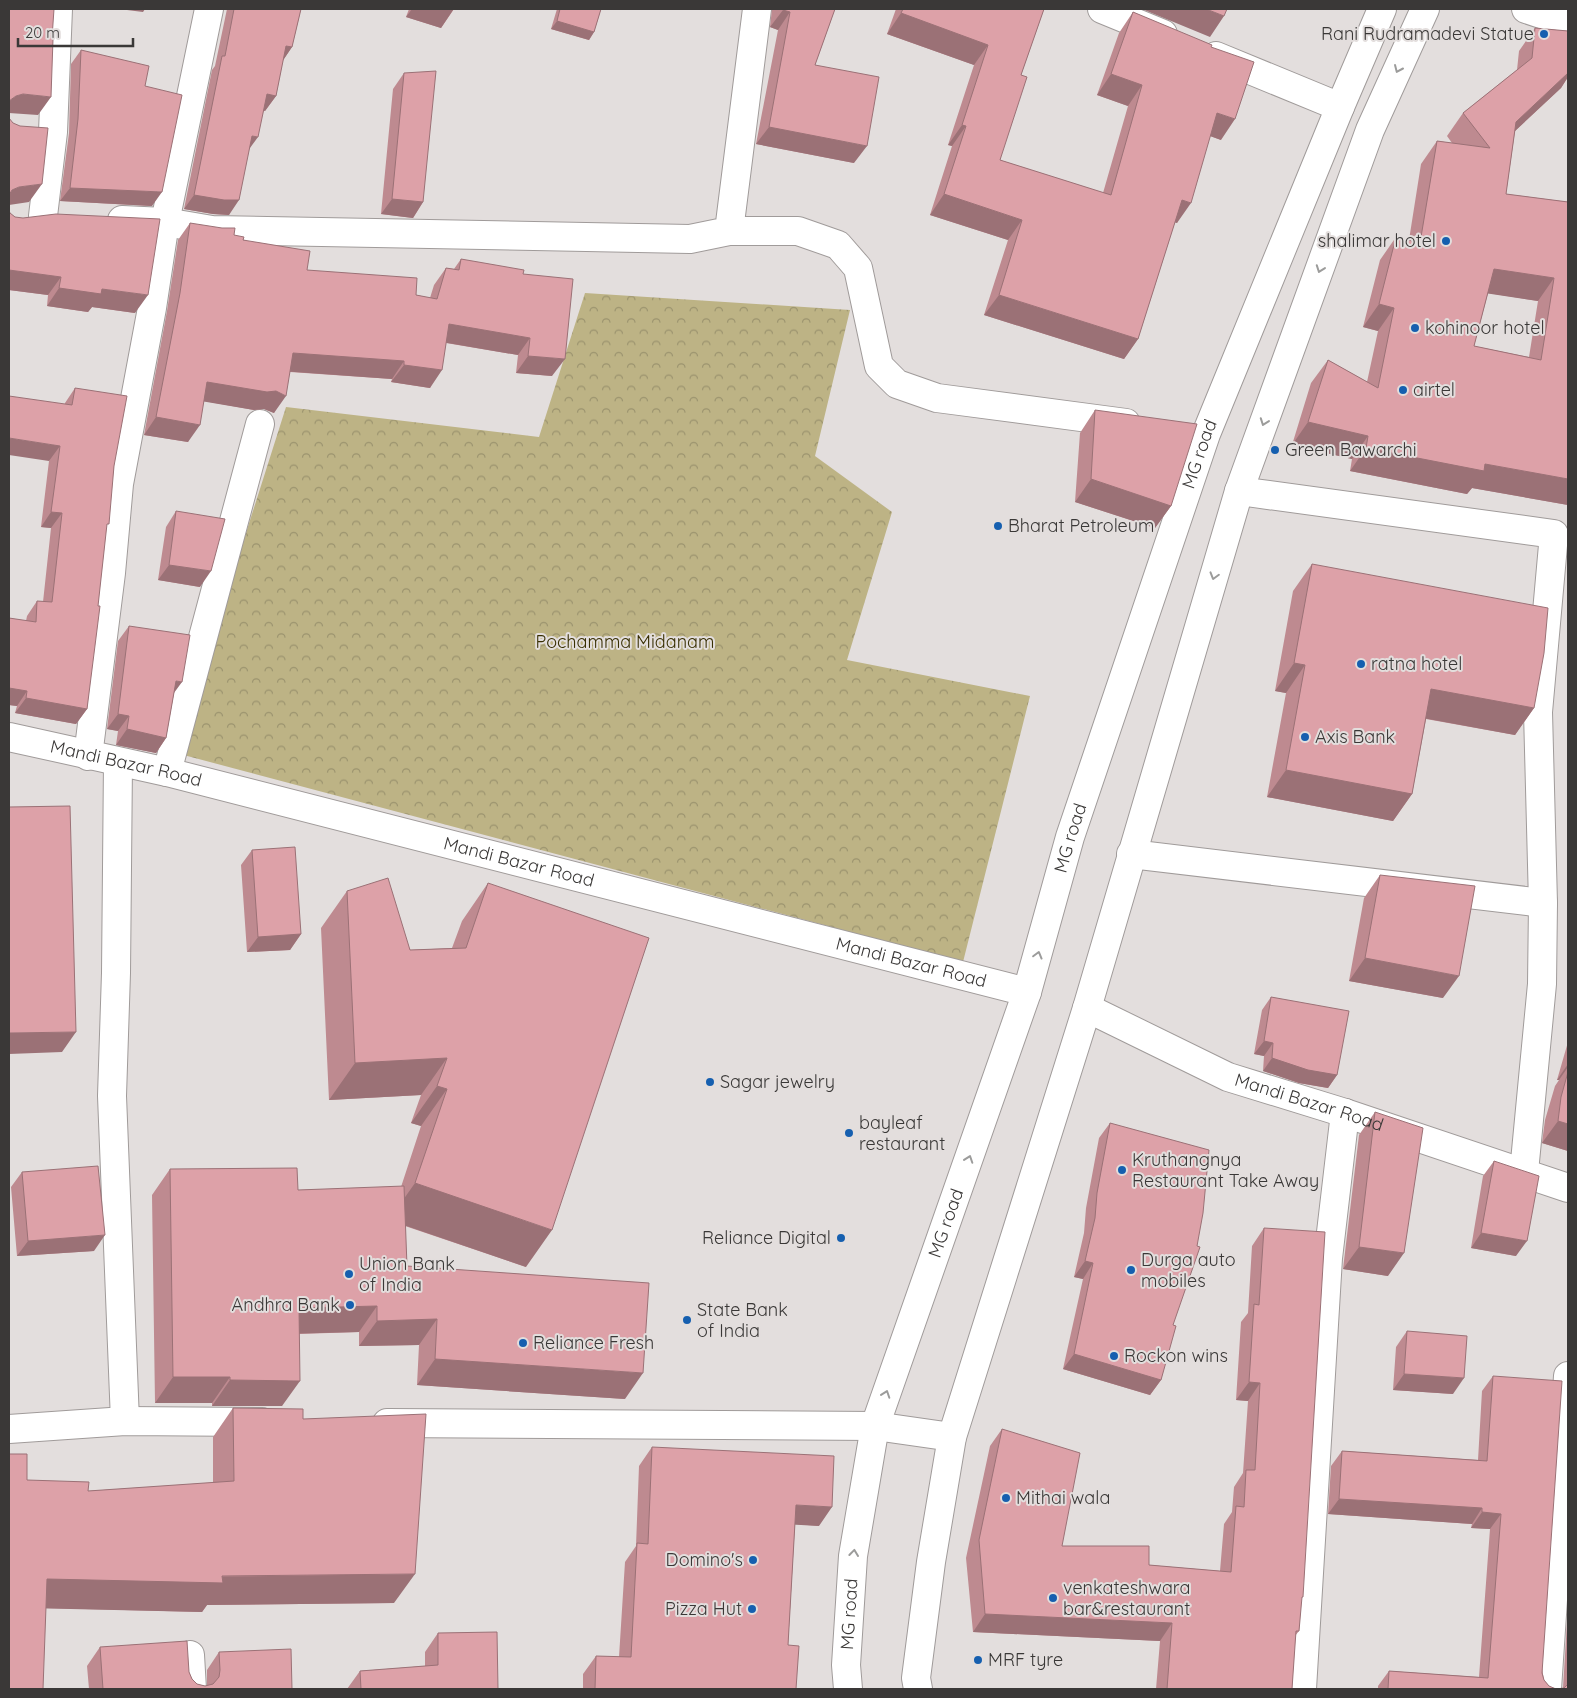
<svg xmlns="http://www.w3.org/2000/svg" width="1577" height="1698" font-family="Quicksand,sans-serif">
<style>
.park{fill:url(#park-crowns)}
.lines{fill:none;stroke-linecap:round;stroke-linejoin:round}
.minor-casing{stroke:#a09b9a;stroke-width:30}
.tertiary-casing{stroke:#a09b9a;stroke-width:30}
.secondary-casing{stroke:#a09b9a;stroke-width:30}
.minor{stroke:#fff;stroke-width:28}
.tertiary{stroke:#fff;stroke-width:28}
.secondary{stroke:#fff;stroke-width:28}
.wall{fill:#be8a90;fill-rule:evenodd}
.shaded-wall{fill:#9b7176}
.building{fill:#dda1a8;stroke:#9b7176;fill-rule:evenodd}
.oneway{stroke:#9c9c9b}
.poi-dot{fill:#165faf;stroke:#e3dedd;stroke-width:2}
.labels{text-anchor:middle;stroke-width:4;stroke-linejoin:round;paint-order:stroke}
.poi-label{font-size:18px;fill:#3a3837;stroke:#e3dedd;text-anchor:start}
.street-label{font-size:18px;fill:#3a3837;stroke:#e3dedd}
.park-label{font-size:18px;fill:#382f02;stroke:#e3dedd}
</style>
<defs>
<pattern id="park-crowns" width="20" height="18" patternUnits="userSpaceOnUse" patternTransform="scale(1.25)"><rect width="20" height="18" fill="#bdb385"/><path d="M2 6a3 3 0 1 1 6 0M12 15a3 3 0 1 1 6 0" fill="none" stroke="#9b936e"/></pattern>
</defs>
<rect width="100%" height="100%" fill="#e3dedd"/>
<path class="park" d="M585,293l265,17 -35,146 77,56 -45,148 183,36 -67,266 -787,-209 110,-346 253,30z"/>
<g class="lines">
<defs>
<g id="minor">
<path d="M1102,9l61,25"/>
<path d="M1216,56l124,51"/>
<path d="M43,216l10,-84 5,-123"/>
<path d="M122,220l43,2 47,8 478,9 39,-8 28,-222"/>
<path d="M729,231h69l40,14 20,23 21,98 18,18 40,14 189,25"/>
<path d="M1239,491l315,43 -16,178 5,191 -1,81 -18,188"/>
<path id="s1" d="M9,737l158,35 860,220"/>
<path d="M88,756l23,-183 8,-89 33,-176 13,-86 44,-213"/>
<path d="M118,762l-2,211 -4,123 13,325"/>
<path d="M167,772l93,-348"/>
<path d="M1131,854l412,49"/>
<path id="s2" d="M1087,1008l141,69 117,36 223,75"/>
<path d="M387,1423l488,3 77,11"/>
<path d="M9,1429l116,-8 137,1"/>
<path d="M190,1655l2,34"/>
<path d="M1302,1689l26,-431 17,-145"/>
<path d="M1547,1689l21,-313"/>
</g>
<path id="tertiary" d="M1526,9l42,14"/>
<g id="secondary">
<path id="s3" d="M848,1689l-2,-24 7,-109 22,-130 152,-434 43,-155 136,-403 134,-327 42,-98"/>
<path d="M918,1689l-2,-11 15,-116 21,-125 135,-429 152,-517 131,-361 55,-121"/>
</g>
</defs>
<use href="#minor" class="minor-casing"/>
<use href="#tertiary" class="tertiary-casing"/>
<use href="#secondary" class="secondary-casing"/>
<use href="#minor" class="minor"/>
<use href="#tertiary" class="tertiary"/>
<use href="#secondary" class="secondary"/>
</g>
<path class="wall" d="M227,9h74l-9,38 -9,13 -7,36 -11,15 -1,-1 -15,39 -20,66 -16,-1 -29,-5 28,-139 3,-4z
M409,9h45l-13,19 -35,-11z
M557,9h44l-7,23 -5,8 -38,-11z
M772,9h63l-20,56 39,98 -98,-19 22,-114 -8,-3z
M896,9h148l-23,66 -21,85 103,33 25,-87 -31,-11 22,-62 14,-21 78,35 10,93 -11,-4 -33,87 -2,-1 -37,117 -14,20 -140,-44 24,-75 -78,-25 22,-69 -4,-1 26,-80 -87,-31z
M1535,28l33,3v46l-7,11 -46,43 -9,63 62,8v303l-96,-17 -5,6 -117,-23 2,-12 -60,-14 19,-62 17,-23 39,22 11,-51 -15,-4 17,-67 16,-23 13,3 12,-76 16,-23 15,2 -5,-7 16,-23 54,-43 2,-19zM1488,293l50,8 -9,56 -55,-11z
M81,50l71,156 -92,-5 9,-68 2,-69z
M404,73l19,129 -10,16 -32,-4 12,-125z
M9,211l1,2 125,100 -43,-6 -4,5 -41,-6 1,-11 -39,-5z
M190,223l44,12 73,35 123,28 4,-13 12,-17 8,1 7,-10 62,15 29,102 -36,-3 2,-18 -72,-12 -16,45 -39,-6 1,-3 -102,-7 -16,41 -10,-4 -10,1 -50,-9 -16,41 -44,-7 23,-124 11,-71z
M75,388l39,78 -8,61 -19,182 -11,15 -61,-11 2,-7 -8,-1v-87l17,3 1,-5 10,-15 6,1 8,-74 -10,-1 8,-66 16,-58z
M1095,410l76,96 -16,22 -80,-26 5,-69z
M176,511l24,76 -42,-7 8,-53z
M1312,564l222,144 -19,27 -89,-16 -14,75 -19,27 -126,-24 19,-104 -11,-2 18,-100z
M129,626l45,67 -8,45 -10,15 -40,-8 2,-14 -11,-2 11,-88z
M252,850l49,84 -11,16 -43,2 -6,-87z
M1380,875l63,123 -94,-17 15,-83z
M488,883l38,384 -121,-41 2,40 218,133 -208,-14 2,-40 -60,1v-14l-60,2 -17,72h-70v-3h-57l-3,-208 18,-26 128,21 103,-3 20,-61 -10,-3 10,-28 -92,5 -8,-172 26,-37 63,59 42,-2 10,-27z
M1271,997l66,78 -9,13 -29,-5 -36,-12 1,-15 -10,-2 8,-44z
M1568,1042v109l-26,-8 3,-23 10,-34 4,-6h-2z
M1375,1112l13,164 -45,-7 16,-134z
M1110,1123l63,202 -12,55 -11,15 -87,-26 20,-90 -9,-2 10,-44 2,-25 13,-70z
M1494,1161l22,95 -45,-8 12,-72z
M22,1172l72,79 -77,5 -6,-69z
M1264,1228l37,371 -2,32 -4,5 -3,53h-136l4,-48 -187,-9 -7,-74 24,-112 12,-17 60,117 87,19 71,6 4,-47 8,-12 2,-25 9,-14 5,-72 -12,-1 5,-78 7,-9 4,-67z
M1407,1331l46,63 -60,-4 3,-43z
M1493,1376l51,304 5,6 7,3 7,-1 5,-82v83h-190v-3l11,-15 90,6 11,-148 -19,-1 1,-4 -144,-10 3,-48 11,-15 136,9 4,-69z
M233,1408l70,11 91,184 -187,2 -5,7 -156,-4 -19,-128 61,11 125,-8v-46z
M652,1447l167,79 -24,-2 -7,121 8,44h-213v-15l13,-18 23,1 6,-95 11,-16 3,-80z
M438,1633l60,56h-151l13,-18 65,-5v-14z
M100,1647l89,25 3,7 5,5 8,2h2v-16l12,-18 73,37h-203l-2,-23z"/>
<path class="shaded-wall" d="M119,9h26l-2,3z
M412,9h36l5,1 -12,18 -35,-11z
M1142,9h64l18,7 -14,21z
M783,10l7,2 -12,18 -8,-3z
M901,13l87,32 -14,20 -87,-31z
M557,21l37,11 -5,8 -38,-11z
M286,46l6,1 -10,15z
M1568,73v4l-7,11 -61,57 16,-23z
M1111,74l31,11 -14,21 -31,-11z
M23,94l28,3 -13,18 -29,-2v-12l7,-5z
M267,94l9,2 -11,15 -8,-2z
M1217,113l18,6 -14,21 -19,-7z
M962,125l4,1 -14,20 -4,-1z
M769,127l98,19 -13,17 -98,-19z
M252,136l6,1 -11,15z
M42,184l-13,18 -20,3v-10l3,-5 7,-3z
M70,188l92,4 -10,14 -92,-5z
M944,194l78,26 -14,20 -78,-25z
M194,195l45,5 -10,15 -16,-1 -29,-5z
M392,199l31,3 -10,16 -32,-4z
M1182,200l9,3 -14,20 -10,-3z
M1494,269l60,9 -16,23 -60,-9z
M9,270l52,7 -13,18 -39,-5z
M59,288l43,1 46,6 -13,18 -43,-6 -4,5 -41,-6z
M999,295l139,44 -14,20 -140,-44z
M1379,304l15,4 -16,23 -15,-4z
M449,324l81,14 -12,17 -82,-14z
M293,353l111,8 -12,18 -111,-8z
M528,356l37,3 -13,17 -36,-3z
M404,365l38,5 -12,18 -39,-6z
M207,382l69,9 10,5 -12,17 -10,-4 -10,1 -59,-10z
M156,417l44,8 -12,17 -44,-7z
M1308,422l60,14 -16,23 -60,-14z
M9,438l51,8 -11,15 -40,-6z
M1366,448l119,16 83,15v26l-96,-17 -5,6 -117,-23z
M1091,479l80,27 -16,22 -80,-26z
M51,512l11,1 -11,15 -10,-1z
M169,565l42,6 -11,16 -42,-7z
M1294,663l11,2 -19,28 -11,-2z
M176,681l6,1 -11,15z
M9,688l18,3 -10,15 -8,-1z
M1431,689l103,19 -19,27 -103,-19z
M26,698l61,11 -11,15 -61,-11z
M118,714l11,2 -11,15 -11,-2z
M127,729l39,9 -10,15 -40,-8z
M1286,770l126,24 -19,27 -126,-24z
M301,934l-11,16 -43,2 11,-15z
M1365,958l94,18 -16,22 -94,-17z
M76,1032l-14,20 -53,2v-21z
M1264,1041l9,2 -9,13 -10,-2z
M447,1058l-26,37 -92,5 26,-37z
M1272,1058l65,17 -9,13 -29,-5 -36,-12z
M1568,1064v3l-9,13h-2z
M437,1086l10,3 -26,37 -10,-3z
M1558,1121l10,3v27l-26,-8z
M415,1183l137,47 -26,37 -137,-47z
M1481,1233l46,8 -11,15 -45,-8z
M105,1235l-11,16 -77,5 11,-15z
M1359,1247l45,6 -16,23 -45,-7z
M1085,1261l8,2 -10,16 -9,-2z
M377,1306l-18,26 -78,2 18,-26z
M437,1319l-18,26 -60,1 18,-25z
M1074,1354l87,26 -11,15 -87,-26z
M435,1359l208,14 -18,26 -208,-14z
M1404,1374l60,4 -11,16 -60,-4z
M173,1377h57l-18,26h-57z
M230,1380l70,1 -18,25h-70z
M1249,1382l11,1 -12,18 -12,-1z
M1339,1499l143,9 -10,16 -144,-10z
M796,1505l36,2 -13,19 -36,-2z
M1482,1512l19,2 -11,15 -19,-1z
M415,1574l-21,29 -187,2 -5,7 -175,-4 20,-29z
M985,1614l187,9 -12,18 -187,-9z"/>
<path class="building" d="M9,9h45l-2,29 1,1 -2,58 -28,-3 -7,2 -7,5z
M234,9h67l-9,38 -6,-1 -10,50 -9,-2 -9,43 -6,-1 -13,64h-15l-30,-5 28,-139h3z
M560,9h41l-7,23 -37,-11z
M783,9h52l-20,56 64,12 -12,69 -98,-19 21,-115 -7,-2z
M903,9h141l-23,66 6,2 -27,83 111,35 31,-110 -31,-11 22,-62 79,33 -1,2 43,15 -19,57 -18,-6 -26,90 -9,-3 -44,139 -139,-44 23,-75 -78,-26 22,-68 -4,-1 26,-80 -87,-32z
M1206,9h21l-3,7z
M1535,28l33,3v42l-52,49 -10,72 62,8v277l-83,-15 -1,7 -118,-23 2,-12 -60,-14 20,-62 50,28 16,-80 -15,-4 17,-67 24,6 17,-102 53,7 -27,-35 69,-55zM1494,269l60,9 -13,82 -67,-14z
M81,50l68,16 -4,20 37,9 -20,97 -92,-4 8,-69z
M436,71l-13,131 -31,-3 12,-126z
M9,118l4,5 7,3 28,2 -6,56 -23,3 -7,3 -3,5z
M9,211l1,2 5,4 8,1 33,-4 104,5 -12,76 -46,-6 -1,5 -42,-6 2,-11 -52,-7z
M190,223l32,5h13l-1,7 10,2 -1,3 67,11 -3,19 110,8 -1,17 21,4 9,-31 13,2 2,-11 63,11 -1,4 50,5 -8,80 -37,-3 2,-18 -81,-14 -7,46 -38,-5v-4l-111,-8 -7,43 -10,-5 -9,1 -60,-10 -7,43 -44,-8 24,-124z
M75,388l52,8 -13,70 -5,58h-2l-9,82h2l-13,103 -61,-11 1,-7 -18,-3v-70l27,4 1,-21 15,1 10,-89 -11,-1 9,-66 -51,-8v-42l63,9z
M1095,410l102,14 -26,82 -80,-27z
M176,511l49,8 -14,52 -42,-6z
M1312,564l236,44 -4,45 -10,55 -103,-19 -19,105 -126,-24 19,-105 -11,-2z
M129,626l61,9 -8,47 -6,-1 -10,57 -39,-9 2,-13 -11,-2z
M70,806l6,226 -67,1v-226z
M295,847l6,87 -43,3 -6,-87z
M1380,875l95,11 -16,90 -94,-18z
M388,878l22,72 56,-2 22,-65 161,55 -97,292 -137,-47 32,-94 -10,-3 10,-28 -92,5 -8,-172z
M1271,997l78,14 -12,64 -29,-5 -36,-12 1,-15 -9,-2z
M1568,1072v52l-10,-3 3,-24z
M1375,1112l48,16 -19,125 -45,-6z
M1110,1123l99,27 -6,63 -6,33 3,1 -27,78 3,1 -15,54 -87,-26 19,-91 -8,-2 10,-43 2,-25z
M1494,1161l45,15 -12,65 -46,-8z
M98,1166l7,69 -77,6 -6,-69z
M297,1168l1,22 106,-4 3,80 242,17 -6,90 -208,-14 2,-40 -60,2v-15l-78,2 1,73 -70,-1v-3h-57l-3,-208z
M1264,1228l61,4 -22,365h-1l-3,34h-3l-4,58h-125l5,-66 -187,-9 -6,-74 23,-111 78,24 -18,93h87v19l82,7 5,-66 8,1 2,-37h9l5,-87 -11,-1 5,-78 5,1z
M1407,1331l60,5 -3,42 -60,-4z
M1493,1376l69,5 -20,292 2,7 5,6 7,3 8,-1 4,-4v5h-180l1,-18 99,7 13,-164 -19,-2v-4l-143,-9 3,-48 145,10z
M233,1408l70,1v10l123,-5 -11,160 -193,2 1,7 -176,-4 -4,110h-34v-235h18v26l62,2 -1,9 146,-10z
M652,1447l182,9 -2,51 -36,-2 -8,140 11,1 -3,43h-201l1,-33 35,1 6,-114 11,1z
M497,1632l1,57h-137l-1,-18 78,-6v-32z
M187,1641l2,31 3,7 5,5 8,2 8,-2 6,-7 1,-7 -1,-18 72,-3 1,40h-189l-3,-42z"/>
<defs><path id="oneway-chevron" d="M-2-3.5L2.5 0L-2 3.5" fill="none" stroke-width="1.6" stroke-linecap="round" stroke-linejoin="round" transform="scale(1.25)"/></defs>
<g class="oneway">
<use href="#oneway-chevron" transform="translate(1398 69) rotate(114)"/>
<use href="#oneway-chevron" transform="translate(1320 269) rotate(110)"/>
<use href="#oneway-chevron" transform="translate(1264 422) rotate(110)"/>
<use href="#oneway-chevron" transform="translate(1214 576) rotate(106)"/>
<use href="#oneway-chevron" transform="translate(1038 955) rotate(-75)"/>
<use href="#oneway-chevron" transform="translate(969 1159) rotate(-71)"/>
<use href="#oneway-chevron" transform="translate(886 1394) rotate(-71)"/>
<use href="#oneway-chevron" transform="translate(854 1553) rotate(-83)"/>
</g>
<g class="poi-dot">
<circle cx="1544" cy="34" r="5"/>
<circle cx="1446" cy="241" r="5"/>
<circle cx="1415" cy="328" r="5"/>
<circle cx="1403" cy="390" r="5"/>
<circle cx="1275" cy="450" r="5"/>
<circle cx="998" cy="526" r="5"/>
<circle cx="1361" cy="664" r="5"/>
<circle cx="1305" cy="737" r="5"/>
<circle cx="710" cy="1082" r="5"/>
<circle cx="849" cy="1133" r="5"/>
<circle cx="1122" cy="1170" r="5"/>
<circle cx="841" cy="1238" r="5"/>
<circle cx="1131" cy="1270" r="5"/>
<circle cx="349" cy="1274" r="5"/>
<circle cx="350" cy="1305" r="5"/>
<circle cx="687" cy="1320" r="5"/>
<circle cx="523" cy="1343" r="5"/>
<circle cx="1114" cy="1356" r="5"/>
<circle cx="1006" cy="1498" r="5"/>
<circle cx="753" cy="1560" r="5"/>
<circle cx="1053" cy="1598" r="5"/>
<circle cx="752" cy="1609" r="5"/>
<circle cx="978" cy="1660" r="5"/>
</g>
<g class="labels">
<g class="poi-label">
<text x="1534" y="40" text-anchor="end">Rani Rudramadevi Statue</text>
<text x="1436" y="247" text-anchor="end">shalimar hotel</text>
<text x="1425" y="334">kohinoor hotel</text>
<text x="1413" y="396">airtel</text>
<text x="1285" y="456">Green Bawarchi</text>
<text x="1008" y="532">Bharat Petroleum</text>
<text x="1371" y="670">ratna hotel</text>
<text x="1315" y="743">Axis Bank</text>
<text x="720" y="1088">Sagar jewelry</text>
<text x="859" y="1129">bayleaf<tspan x="859" dy="21">restaurant</tspan></text>
<text x="1132" y="1166">Kruthangnya<tspan x="1132" dy="21">Restaurant Take Away</tspan></text>
<text x="831" y="1244" text-anchor="end">Reliance Digital</text>
<text x="1141" y="1266">Durga auto<tspan x="1141" dy="21">mobiles</tspan></text>
<text x="359" y="1270">Union Bank<tspan x="359" dy="21">of India</tspan></text>
<text x="340" y="1311" text-anchor="end">Andhra Bank</text>
<text x="697" y="1316">State Bank<tspan x="697" dy="21">of India</tspan></text>
<text x="533" y="1349">Reliance Fresh</text>
<text x="1124" y="1362">Rockon wins</text>
<text x="1016" y="1504">Mithai wala</text>
<text x="743" y="1566" text-anchor="end">Domino's</text>
<text x="1063" y="1594">venkateshwara<tspan x="1063" dy="21">bar&amp;restaurant</tspan></text>
<text x="742" y="1615" text-anchor="end">Pizza Hut</text>
<text x="988" y="1666">MRF tyre</text>
</g>
<g class="street-label">
<text dy="6" stroke="none"><textPath href="#s3" startOffset="1290">MG road</textPath></text>
<text dy="6" stroke="none"><textPath href="#s1" startOffset="120">Mandi Bazar Road</textPath></text>
<text dy="6" stroke="none"><textPath href="#s3" startOffset="885">MG road</textPath></text>
<text dy="6" stroke="none"><textPath href="#s1" startOffset="525">Mandi Bazar Road</textPath></text>
<text dy="6" stroke="none"><textPath href="#s1" startOffset="930">Mandi Bazar Road</textPath></text>
<text dy="6" stroke="none"><textPath href="#s2" startOffset="242">Mandi Bazar Road</textPath></text>
<text dy="6" stroke="none"><textPath href="#s3" startOffset="480">MG road</textPath></text>
<text dy="6" stroke="none"><textPath href="#s3" startOffset="75">MG road</textPath></text>
</g>
<g class="park-label">
<text x="625" y="648">Pochamma Midanam</text>
</g>
</g>
<rect width="1577" height="1698" fill="none" stroke="#3a3837" stroke-width="20"/>
<path d="M18 38v8h115v-8" fill="none" stroke="#3a3837" stroke-width="2.5"/>
<text x="25" y="38" font-size="15" fill="#3a3837" stroke="#e3dedd" stroke-width="4" paint-order="stroke">20 m</text>
</svg>
